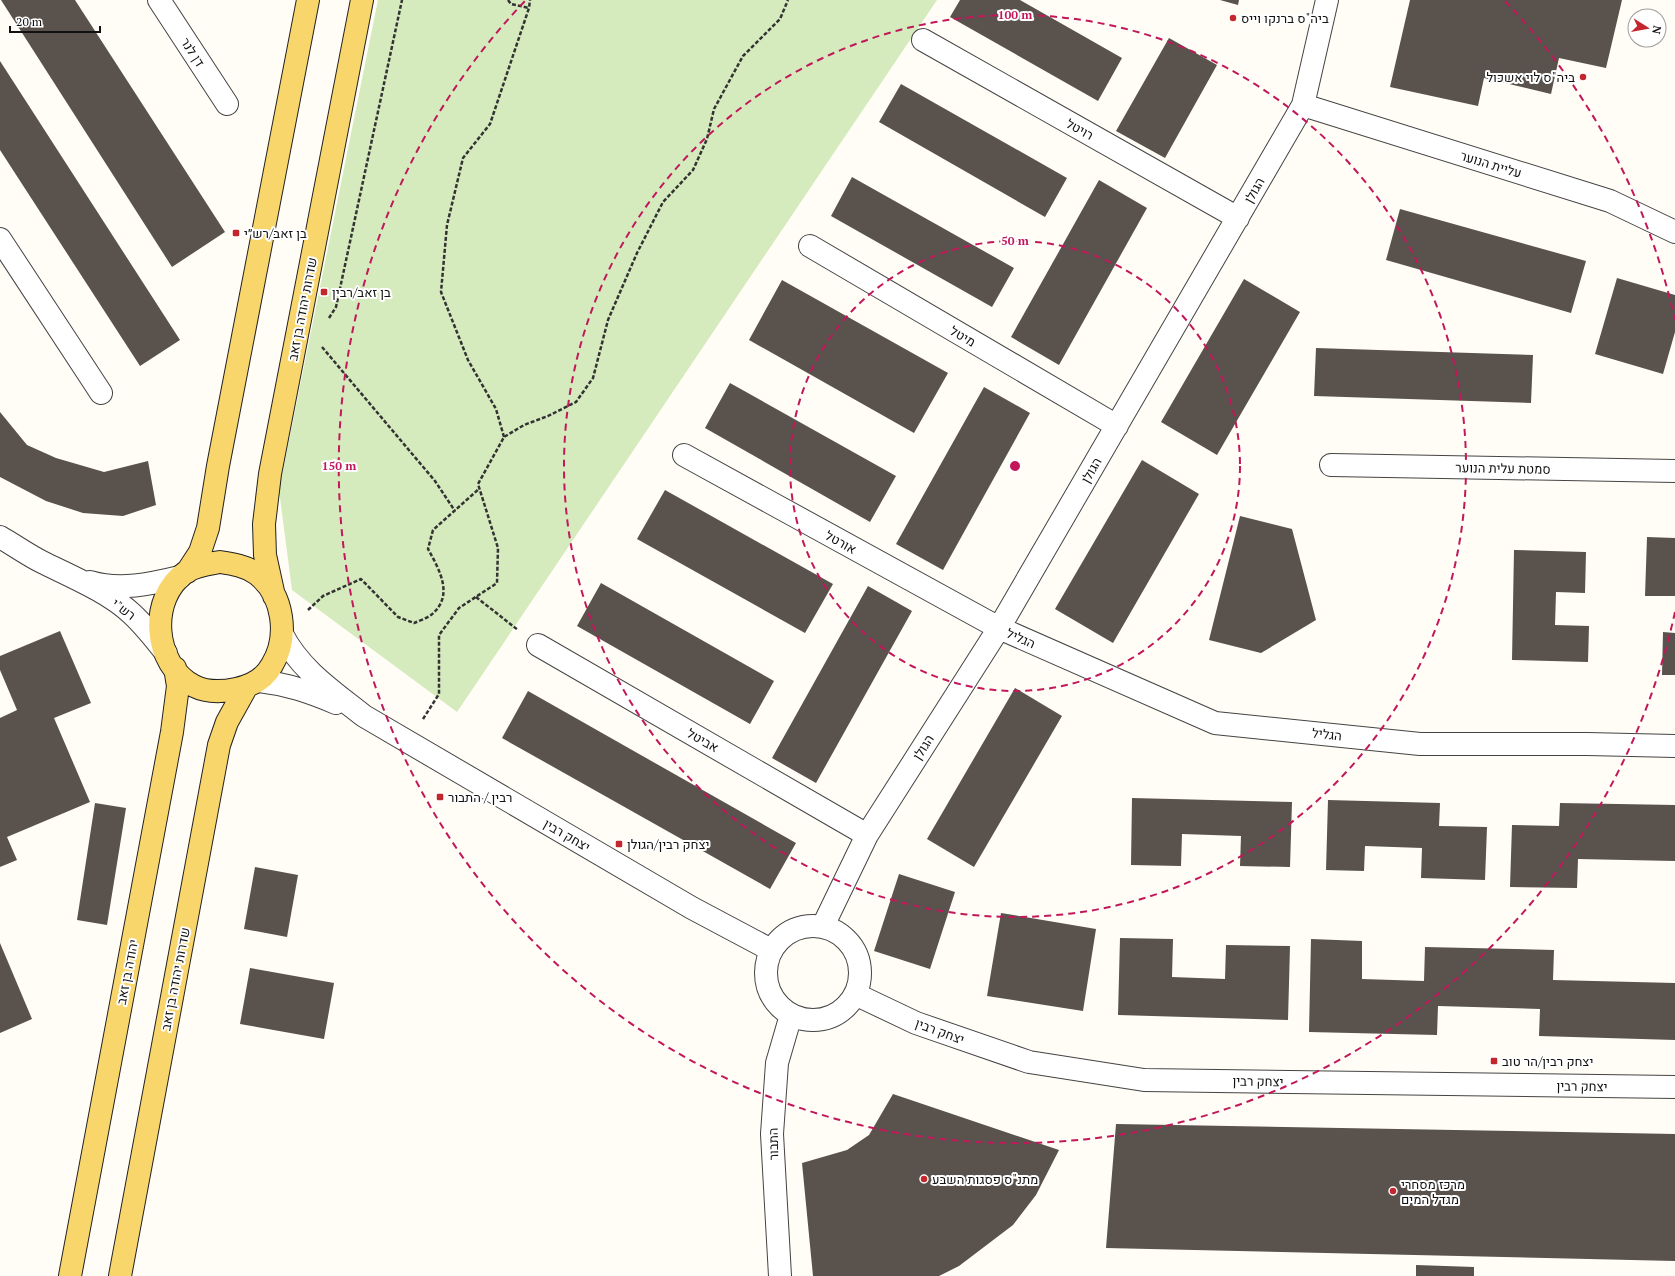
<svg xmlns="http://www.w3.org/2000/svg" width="1675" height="1276" font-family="'PT Serif',Heebo,serif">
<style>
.green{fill:#d5ebbd}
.building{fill:#5a524d}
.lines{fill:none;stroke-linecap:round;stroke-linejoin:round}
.minor-casing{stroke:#444;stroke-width:24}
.major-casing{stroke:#222;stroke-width:24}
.path{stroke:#333;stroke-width:2.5;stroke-dasharray:4 2;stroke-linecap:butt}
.minor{stroke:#fff;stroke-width:22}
.major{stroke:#f9d66b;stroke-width:22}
.ring{fill:none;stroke:#c2185b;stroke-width:2;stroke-dasharray:7 5}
.poi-dot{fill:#c4262e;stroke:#fff;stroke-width:1.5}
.labels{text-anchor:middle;stroke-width:4;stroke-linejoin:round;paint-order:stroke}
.poi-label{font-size:13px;fill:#111;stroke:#fff;text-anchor:start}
.street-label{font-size:13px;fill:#111;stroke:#fff}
.centre{fill:#c2185b;stroke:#fff;stroke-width:2}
.ring-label{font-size:12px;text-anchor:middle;font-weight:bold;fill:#c2185b;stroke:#fff;stroke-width:4;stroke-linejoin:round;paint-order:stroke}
</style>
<rect width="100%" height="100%" fill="#fffdf5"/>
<path class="green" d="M378,0h559l-480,712 -165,-122 -13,-100z"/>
<path class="building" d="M1,0h74l150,232 -53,35z
M960,0h60l102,58 -24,43 -148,-84z
M1220,0h19l-1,5z
M1410,0h212l-16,68 -47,-10 -8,36 -67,-16 -6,28 -88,-19z
M1169,38l48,27 -52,93 -49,-27z
M0,61l180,279 -40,26 -140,-216z
M901,84l166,94 -22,39 -166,-95z
M852,177l162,91 -22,39 -161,-91z
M1099,180l48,28 -88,157 -48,-28z
M1400,209l186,52 -15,52 -185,-53z
M1617,278l58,17v37l-12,42 -68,-20z
M1244,279l56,33 -83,143 -56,-33z
M782,280l166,93 -34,60 -165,-93z
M1316,348l217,7 -2,48 -217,-7z
M730,383l166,93 -26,46 -165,-94z
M984,387l46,26 -87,157 -47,-26z
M0,412l27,33 29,13 48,14 44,-11 8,44 -33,11 -40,-3 -37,-12 -46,-24z
M1142,460l57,34 -86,149 -58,-34z
M665,490l168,94 -28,49 -168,-94z
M1240,516l52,13 24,91 -55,33 -52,-13z
M1647,537l28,1v58h-30z
M1514,550l72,2 -1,41 -29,-1 -1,33 34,1 -1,36 -76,-2z
M601,583l173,98 -24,43 -173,-98z
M868,586l44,25 -96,172 -44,-25z
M60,631l31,72 -37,15 36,84 -83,35 10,23 -17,7v-149l17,-8 -17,-40v-14z
M1663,632l12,1v42h-13z
M1015,688l47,28 -88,151 -47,-28z
M528,691l268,152 -26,46 -268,-151z
M1132,798l160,4 -2,65 -50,-1 1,-30 -59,-2 -1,32 -50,-1z
M1328,800l112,3 -1,23 48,1 -2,53 -64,-2 1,-30 -57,-2 -1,25 -38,-1z
M95,803l31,5 -19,117 -30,-5z
M1560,803l115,2v56l-97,-2 -1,29 -67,-1 2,-62 47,1z
M255,867l43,8 -11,62 -43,-8z
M899,874l56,18 -25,77 -56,-18z
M1001,913l95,16 -13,82 -96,-15z
M1120,938l53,1 -1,38 53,2 1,-34 64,1 -2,74 -170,-5z
M1311,939l51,2v38l62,2 1,-34 129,3 -1,30 122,3v57l-136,-4 1,-27 -102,-3 -1,29 -128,-3z
M0,943l32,76 -32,14z
M250,968l84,15 -10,56 -84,-15z
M893,1094l166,56 -23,45 -23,30 -54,41 -20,10h-126l-11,-113 45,-13 22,-15z
M1116,1124l559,10v127l-569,-13z
M1416,1265l58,2v9h-58z"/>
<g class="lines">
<defs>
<path id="minor" d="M159,0l68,104
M923,40l315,178
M1303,105l307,96 65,31
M0,239l101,154
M810,246l307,180
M684,455l315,173 216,95 205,21h167l88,2
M1331,465l344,6
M0,537c14,8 28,18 42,25 28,14 67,30 90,52 13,12 23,25 34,39
M90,582c29,9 61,2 90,-5
M282,634c18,36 52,58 82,82l328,192 79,42
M538,645l329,190
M259,681c28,3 51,11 77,22
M766 973a47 47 0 1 1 94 0a47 47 0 1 1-94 0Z
M823,926l44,-91 132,-207 304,-523 24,-105
M855,994l61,29 113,39 115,18 531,7
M780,1276l-8,-142 5,-71 14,-48"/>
<path id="major" d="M220,562c13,2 26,4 37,12 27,21 32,63 15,91 -8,15 -21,21 -36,24 -14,3 -30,3 -42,-3 -41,-21 -46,-88 -8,-114 10,-7 22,-8 34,-10z
M187,572l13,-20 8,-24 10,-62 90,-466
M274,596l-9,-41 -1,-31 6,-50 92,-474
M70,1276l102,-544 6,-46 -3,-18
M120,1276l99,-531 8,-23 20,-36"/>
</defs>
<use href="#minor" class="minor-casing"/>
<use href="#major" class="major-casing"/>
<path class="path" d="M508,0l3,4 18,4
M329,318l7,-11 66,-307
M322,347l113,134 20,30
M504,437l-8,-28 -28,-49 -27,-68 6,-67 16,-67 27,-34 39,-116 1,-8
M476,597l42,33
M308,610l15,-14 38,-17 37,38 16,6c5,-2 13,-5 17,-8 24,-19 8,-46 -3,-66l5,-19 47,-42
M423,719l16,-25v-59l20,-27 38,-25 1,-35 -20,-64 26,-47 20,-12 24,-9 28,-14 17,-24 15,-58 29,-67 26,-51 30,-32 14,-31 7,-30 29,-53 37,-37 8,-19"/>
<use href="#minor" class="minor"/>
<use href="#major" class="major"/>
</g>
<g class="ring">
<circle cx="1015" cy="466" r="225"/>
<circle cx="1015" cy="466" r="451"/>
<path d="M1675 612A676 676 0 1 1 525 1M1505 1A676 676 0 0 1 1675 320"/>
</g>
<g class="poi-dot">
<circle cx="1233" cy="18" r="4"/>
<circle cx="1583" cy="77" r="4"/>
<rect x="232" y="229" width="8" height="8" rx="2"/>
<rect x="320" y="288" width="8" height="8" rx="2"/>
<rect x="436" y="793" width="8" height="8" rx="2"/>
<rect x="615" y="840" width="8" height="8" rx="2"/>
<rect x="1490" y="1057" width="8" height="8" rx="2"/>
<circle cx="924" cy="1179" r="4"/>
<circle cx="1393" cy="1191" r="4"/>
</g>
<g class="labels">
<g class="poi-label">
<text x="1241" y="23">ביה"ס ברנקו וייס</text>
<text x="1575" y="82" text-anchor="end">ביה"ס לוי אשכול</text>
<text x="244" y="238">בן זאב/רש״י</text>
<text x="332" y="297">בן זאב/רבין</text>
<text x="448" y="802">רבין / התבור</text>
<text x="627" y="849">יצחק רבין/הגולן</text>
<text x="1502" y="1066">יצחק רבין/הר טוב</text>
<text x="932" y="1184">מתנ"ס פסגות השבע</text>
<text x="1401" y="1189">מרכז מסחרי<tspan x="1401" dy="15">מגדל המים</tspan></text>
</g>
<g class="street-label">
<text transform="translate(193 52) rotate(57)" y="5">דן לנר</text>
<text transform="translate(1080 129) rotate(29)" y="5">רויטל</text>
<text transform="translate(1491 164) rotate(17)" y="5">עליית הנוער</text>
<text transform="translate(1254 190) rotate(-60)" y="5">הגולן</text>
<text transform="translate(302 309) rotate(-79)" y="5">שדרות יהודה בן זאב</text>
<text transform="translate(963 336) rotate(30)" y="5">מיטל</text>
<text transform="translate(1503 468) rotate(1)" y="5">סמטת עלית הנוער</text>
<text transform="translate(1091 470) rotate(-60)" y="5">הגולן</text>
<text transform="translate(841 542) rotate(29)" y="5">אורטל</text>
<text transform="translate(124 609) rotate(37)" y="5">רש"י</text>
<text transform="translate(1021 638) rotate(24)" y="5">הגליל</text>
<text transform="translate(1327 734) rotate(6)" y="5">הגליל</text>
<text transform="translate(703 740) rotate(30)" y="5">אביטל</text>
<text transform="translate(923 747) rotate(-57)" y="5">הגולן</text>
<text transform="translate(567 835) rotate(30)" y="5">יצחק רבין</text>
<text transform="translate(127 972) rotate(-79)" y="5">יהודה בן זאב</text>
<text transform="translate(175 979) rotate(-79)" y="5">שדרות יהודה בן זאב</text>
<text transform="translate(940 1031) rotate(20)" y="5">יצחק רבין</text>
<text transform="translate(1258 1081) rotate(1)" y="5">יצחק רבין</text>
<text transform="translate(1582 1086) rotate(1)" y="5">יצחק רבין</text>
<text transform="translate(773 1144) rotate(-91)" y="5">התבור</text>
</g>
</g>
<circle cx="1015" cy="466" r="6" class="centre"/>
<g class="ring-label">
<text x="1015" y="19">100 m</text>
<text x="1015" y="245">50 m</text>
<text x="339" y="470">150 m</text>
</g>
<g transform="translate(1647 28) rotate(101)"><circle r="19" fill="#ffffff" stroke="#a0a0a0"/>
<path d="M0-3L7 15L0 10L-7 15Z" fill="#c4262e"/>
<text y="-6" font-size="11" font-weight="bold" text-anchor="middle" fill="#111111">N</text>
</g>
<path d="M10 26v6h90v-6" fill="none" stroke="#111111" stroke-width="2"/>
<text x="16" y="26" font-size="12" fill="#111111" stroke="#ffffff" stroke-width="3" paint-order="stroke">20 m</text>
</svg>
